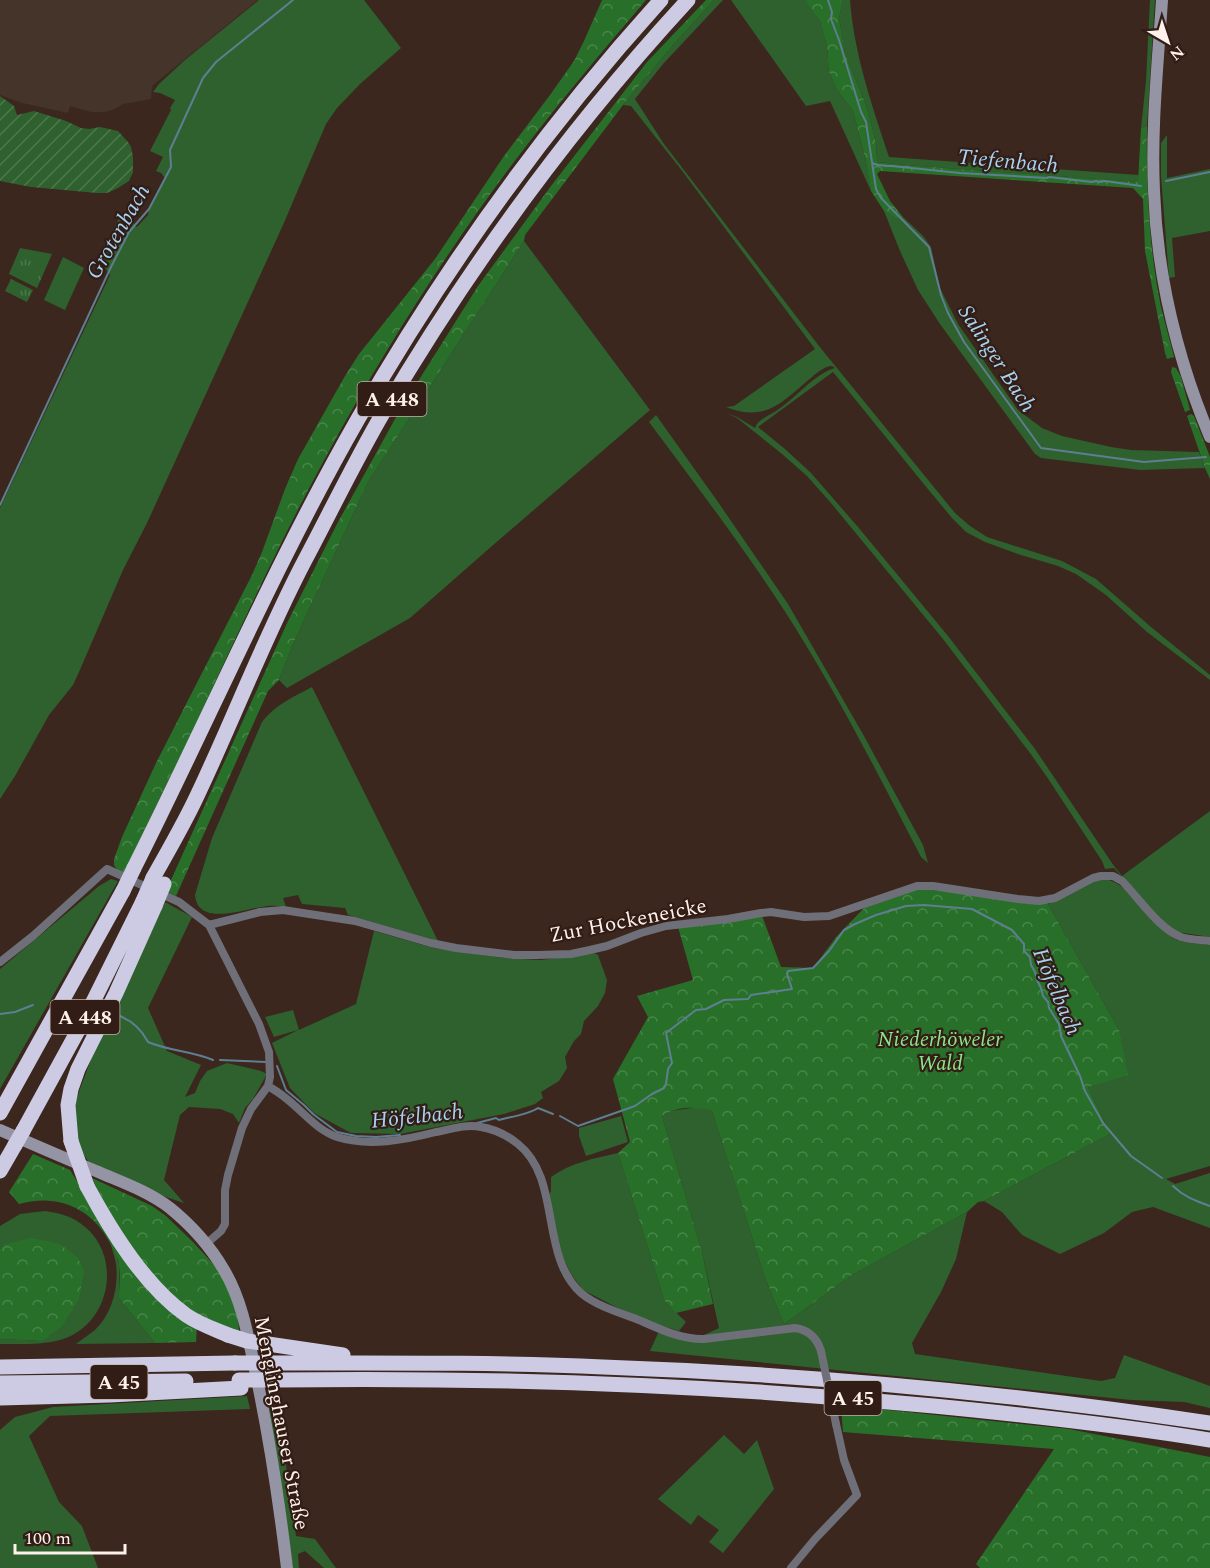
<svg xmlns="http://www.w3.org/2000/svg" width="1210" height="1568" font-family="Spectral,serif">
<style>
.industrial{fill:#44342a}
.grass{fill:#2e612e}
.forest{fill:url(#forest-crowns)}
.park{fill:url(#park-tufts)}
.garden{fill:url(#garden-furrows)}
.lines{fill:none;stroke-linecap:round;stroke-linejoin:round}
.stream{stroke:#5e7e92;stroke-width:2}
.street{stroke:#6f6f79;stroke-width:8}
.secondary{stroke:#9594a4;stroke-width:12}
.highway{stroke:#cdcbe4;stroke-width:15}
.street-bridge{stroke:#6f6f79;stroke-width:8}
.highway-bridge{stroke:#cdcbe4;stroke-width:15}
.labels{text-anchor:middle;stroke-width:4.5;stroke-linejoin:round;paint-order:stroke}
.shield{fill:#311d15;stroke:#c0b1aa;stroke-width:1.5}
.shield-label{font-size:20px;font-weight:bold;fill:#fef0ea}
.street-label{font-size:21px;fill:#fef0ea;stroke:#311d15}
.park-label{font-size:21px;font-style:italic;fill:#8ae788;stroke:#311d15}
.water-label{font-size:22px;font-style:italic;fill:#a7d2f1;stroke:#311d15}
</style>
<defs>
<pattern id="forest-crowns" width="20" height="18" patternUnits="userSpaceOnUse" patternTransform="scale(1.5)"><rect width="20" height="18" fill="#28702a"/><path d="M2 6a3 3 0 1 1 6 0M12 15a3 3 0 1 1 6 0" fill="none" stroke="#488549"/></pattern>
<pattern id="park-tufts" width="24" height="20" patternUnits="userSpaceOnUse" patternTransform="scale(1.5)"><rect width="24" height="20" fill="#2e612e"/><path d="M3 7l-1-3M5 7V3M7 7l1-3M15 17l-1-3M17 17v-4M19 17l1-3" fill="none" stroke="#4d784c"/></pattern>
<pattern id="garden-furrows" width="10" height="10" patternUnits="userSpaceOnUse" patternTransform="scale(1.5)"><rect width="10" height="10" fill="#2e612e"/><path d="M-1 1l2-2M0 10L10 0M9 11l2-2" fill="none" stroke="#4d784c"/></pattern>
</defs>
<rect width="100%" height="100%" fill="#3b271e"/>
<path class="industrial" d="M0,0h258l-106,86 -1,13 -28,5 -8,5 -10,3h-14l-21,-6 -2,7 -46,-10 -22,-8z"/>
<path class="grass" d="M259,0h105l37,48 -41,36 -23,24 -11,16 -43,101 -136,298 -24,47 -44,102 -6,13 -24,30 -34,61 -15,23v-291l110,-233 -11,-16 20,-41 12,6 3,-1 2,4 2,-1 10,-11 2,-9 15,-28 -4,-5 -5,-2 7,-14 -13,-6 21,-41 -1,-2 5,-8 -15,-7 -7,-1 6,-8 26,-24z
M714,0h9l-60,64 -28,35 29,45 155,202 136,167 15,13 17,11 75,24 34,18 55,48 59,48v5l-63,-48 -41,-37 -30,-21 -18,-8 -37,-11 -36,-13 -19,-10 -14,-14 -25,-30 -94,-116 -75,55 27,22 26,24 47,54 90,109 87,113 79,117 8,10 88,-65v126l-33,-5 -17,-12 -46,-52 -9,1 -3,-8 -55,-84 -17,-24 -87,-114 -112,-136 -24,-27 -25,-22 -45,-36 -10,-5 10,4 18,11c3,-9 12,-11 21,-17 19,-12 38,-37 59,-43l-3,-2c-7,0 -14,6 -20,11 -29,24 -45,46 -86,30l8,-1 81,-57 -132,-177 -52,-66 -8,-1 50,-60z
M731,0h74l2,1 13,20 7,26 2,25 8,18 16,21 12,46 6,34 -41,-90 -24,5z
M843,0h7c4,54 22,105 39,157l250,18 -1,7 -233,-17 -28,-3 -1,-20 -10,-37 -21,-52 -6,-35z
M1150,0h5l-8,126 -6,2 5,-47z
M1167,135v43l43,-9v62l-38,7 3,39 -6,1 -8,-102v-33z
M884,211l12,6h7l20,19 8,11 9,41 18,36 60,86 24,18 20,8 49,11 20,3 68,2 6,16 -65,2 -99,-12 -6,-4 -95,-130 -22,-34 -18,-39z
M524,241l126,169 -158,136 -82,72 -123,70 -8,-8 13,-34 76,-164z
M63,257l21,11 -19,42 -21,-10z
M656,415l62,87 70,102 76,132 59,109 5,18 -7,-6c-43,-83 -86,-168 -137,-247 -42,-65 -89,-126 -135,-188z
M312,687l126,254 -90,-26 -3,-7 -43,-4 -4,-9 -15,3 3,9c-8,-1 -16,-2 -24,0 -19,2 -64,20 -67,-12l17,-57 50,-116c13,-17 31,-25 50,-35z
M111,879l7,2 -118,208v-120l99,-83z
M1106,879c28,7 42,43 67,59 10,6 25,5 37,7v221l-44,13 9,5 35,-11v55l-57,-21 -21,5 -28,21 -44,21 -38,-19 -20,-23 -18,-11 126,-67 -22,-47 31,-57 -71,-126c20,-7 37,-23 58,-25z
M165,902l27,15 -44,91 19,43 34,14 -16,32 10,-4 5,-12 7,-10 20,-8 34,8 6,3 -14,25 -8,9 -6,15 -6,-9 -13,-5 -31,-2 -9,8 -16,65 20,23 -21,-7 -73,-32 -14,-21 -2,-38 22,-59z
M374,931l60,17 70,10 37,2 53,-7 4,2 9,25 -2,13 -7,13 -14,15 -3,13 -7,7 -9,16 2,11 -8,13 -18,11 2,6 -8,6 -31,10 -104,20 -49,-1 -37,-20 -24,-25 -18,-45 26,-13 -24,7 -9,-20 28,-7 6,20 57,-26z
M697,1107l15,4 53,167 19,46 68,-49 115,-63 -11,47 -15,33 -29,51 3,11 186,27 14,-3 9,-23 86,31v22l-26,-6 -53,-2 -481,-49 9,-20 32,10 28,-13 -17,-76 -40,-136 9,-5z
M621,1116l7,26 -42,14 -7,-20v-8z
M618,1153l47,149 21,20 -7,9 -23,-7 -42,-18 -31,-16 -12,-16 -10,-21 -13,-56 3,-6v-14c19,-14 44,-19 67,-24z
M45,1211c12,2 24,4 35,12 44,30 32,102 -20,117 -19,5 -40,4 -60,4v-5l42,2 -39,-96 -3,4v-23l20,-12z
M111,1246l6,11 2,8v33l36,45 -79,1c6,-5 13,-9 19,-14 17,-16 24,-43 21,-66 -1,-6 -3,-12 -5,-18z
M247,1396l3,13 -200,7 -21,20 30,66 23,24 16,42h-98v-138l15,-13 38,-10z
M269,1408l9,1 18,127 19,3 21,29h-12l-19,-17 -7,3 1,14h-6z
M724,1435l20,19 13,-14 17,49 -51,64 -14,-11 10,-12 -21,-15 -7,10 -33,-26z"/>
<path class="forest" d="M602,0h44c-45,53 -90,106 -132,162 -69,92 -131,190 -186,291 -54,98 -99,201 -147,302 -18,37 -36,73 -53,110l-6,9 -4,-3 -4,-6v-6l8,-22 34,-74 96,-188 10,-23 23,-63 13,-30 47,-83 14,-22 76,-95 69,-103 46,-61 24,-34 10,-20z
M706,0h8l-41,45 -50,60 -98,130 -1,6 -156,241 -76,164 -13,34 -11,11 -92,205 -10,-5 122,-270 50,-99 62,-112 78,-124 73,-100 96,-124z
M805,0h38l-4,18 6,35 21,52 10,37 1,20 28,3 233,17 3,-54 6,-2c-1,60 2,122 14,181 4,17 9,33 13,50l-7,2 -2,-6 -20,-102 -2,-52 -10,-11 -253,-17 -3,3 13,27 13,16 -7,1 -12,-7 -13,-20 -6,-34 -12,-46 -16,-21 -8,-18 -2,-25 -7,-26z
M1172,367l4,1 5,9 9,33 -5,2 -14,-40z
M1191,414l3,2 16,41v22l-5,-11 -18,-52z
M910,888l137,12 1,4 71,126 9,45 -40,12 22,47 -126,67 -6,1 -11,10 -115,63 -68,49 -19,-46 -53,-167c-18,-5 -34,-5 -50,5l40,136 11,52 -37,9 -11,-11 -47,-149 12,-11 -17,-63 35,-62 -11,-21 56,-16 -15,-53 83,-14 20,54 32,1 24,-32 32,-33z
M33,1154l37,16 22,35 105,121 -1,16 -41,1 -36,-45c0,-12 2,-26 -1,-38 -2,-6 -6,-11 -8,-17 -18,-35 -53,-50 -91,-39l-10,-12z
M92,1178l60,28 14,10 26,25 24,26 11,18 11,29 1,18c-15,-6 -33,-12 -47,-20 -42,-26 -79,-90 -100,-134z
M31,1238l29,6 18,14 6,13 -5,28 -17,27 -20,15 -42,-2v-90l3,-4z
M841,1405l228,24 141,28v111h-230l-4,-4 78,-115 -211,-17z"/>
<path class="park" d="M20,248l32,6 -15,34 -28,-14z
M11,279l22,11 -6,12 -22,-11z"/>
<path class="garden" d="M0,96l14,10 3,9 17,-4 32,10 15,7 8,1 11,-2 18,4 10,11 3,5 2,10v15l-4,9 -11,7 -11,5h-10l-66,-6 -31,-6z"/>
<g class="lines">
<path class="stream" d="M828,0l4,12 -1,7 8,21 22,72 5,10 10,67 5,9 48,49 12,48 7,18 16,29 77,106 103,14 62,-5
M872,163l6,2 10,1h4l68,7 87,5 2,-1 43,5 4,-1 4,1 5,-1 36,5
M1166,181l44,-9
M0,505l111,-238 18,-35 20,-23 22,-42 -1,-17 33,-72 13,-16 77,-62
M0,1014l15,-2 18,-7
M120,1016c12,5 22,14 28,26 21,9 44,9 65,18
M220,1060l46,2
M277,1066l9,24 18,15 9,9 24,18 19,4 20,1 24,-2
M560,1116l18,10 57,-20 17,-12 12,-6 2,-4 2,-15 4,-6 -6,-30 30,-23 10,-1 18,-9 24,-1 3,-4 41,-6 -5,-15 1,-3 25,-3 16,-17 15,-21 11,-6 21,-9 30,-9 18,-1 48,4 40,21 12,14v7l6,6 1,8 4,7 2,8 4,8 2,8 5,6 1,6 10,16 2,12 19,40 5,15 18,32 28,33 31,22
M477,1123l19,-5 3,2c11,-3 31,-6 39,-12l15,6
M1173,1186c11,11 23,15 37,20"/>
<path class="street" d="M209,925l51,-13 23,-2 72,11 76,22 25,5 58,7h23l34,-1 19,-4 17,-4 34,-13 25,-7 62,-7 33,-6 10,-1 33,5 25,-1 88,-30h16l85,13 21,2 16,-3 38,-20 8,-2h12l9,5c17,17 37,48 59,56 9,3 20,3 29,4
M0,962l33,-26 74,-67 72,33 30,23 50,99 10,28 1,25 -2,9 -17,23 -9,19 -14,47 -3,15v34l-4,7 -15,13
M268,1086c5,3 10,6 15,10 18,13 33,34 54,41 32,10 68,3 99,-5 15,-3 30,-8 45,-5 13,2 27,9 37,17 44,35 21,111 63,149 14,12 36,19 53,25 22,9 46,22 70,21l91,-11c14,2 22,10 26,23
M791,1568l24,-29 42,-44 -13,-35 -8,-36"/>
<path class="secondary" d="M1162,0c-4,63 -11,127 -8,191 3,86 23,167 56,246
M0,1130c32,14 64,28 96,41 25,11 52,20 74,37 21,17 40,38 54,62 18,30 24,66 31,100 14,65 24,131 32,198"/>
<path class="highway" d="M134,868c75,-149 141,-304 224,-449 86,-150 187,-291 303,-419
M153,878c15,-27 31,-54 44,-82 37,-78 68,-160 108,-236 26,-49 50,-99 78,-147 87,-148 189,-287 305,-413
M0,1113l123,-222
M23,1131l63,-115 57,-115
M71,1141l-3,-36 3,-16 7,-20 38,-76 39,-87
M0,1171l15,-26
M87,1186c24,45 57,99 99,129 13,9 28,14 42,20
M268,1344l75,11
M272,1363c110,0 220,-1 331,4 203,7 406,26 607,56
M0,1367l235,-4
M275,1380c220,-3 440,5 659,26 92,9 185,19 276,34
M0,1383l186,-2
M0,1398l110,-3 131,-7"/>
<path class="street-bridge" d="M821,1351l15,73"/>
<path class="highway-bridge" d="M123,891l11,-23
M143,901l10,-23
M155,906l9,-22
M71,1141l16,45
M15,1145l8,-14
M228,1335l19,6 21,3
M235,1363h37
M239,1380h36"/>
</g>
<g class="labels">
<g class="shield">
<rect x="357.5" y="382" width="69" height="34" rx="4.5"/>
<rect x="50.5" y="1000" width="69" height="34" rx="4.5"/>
<rect x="90.5" y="1365" width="57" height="34" rx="4.5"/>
<rect x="824.5" y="1381" width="57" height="34" rx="4.5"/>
</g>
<g class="shield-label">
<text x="392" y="406">A 448</text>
<text x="85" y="1024">A 448</text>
<text x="119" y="1389">A 45</text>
<text x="853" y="1405">A 45</text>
</g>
<g class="street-label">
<text transform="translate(628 920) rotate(-11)" y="7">Zur Hockeneicke</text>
<text transform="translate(282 1423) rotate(79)" y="7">Menglinghauser Straße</text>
</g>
<g class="park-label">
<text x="940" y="1046">Niederhöweler<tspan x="940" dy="24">Wald</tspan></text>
</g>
<g class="water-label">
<text transform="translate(1008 160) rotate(5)" y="8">Tiefenbach</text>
<text transform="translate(117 231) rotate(-60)" y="8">Grotenbach</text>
<text transform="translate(998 358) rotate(57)" y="8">Salinger Bach</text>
<text transform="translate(1058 991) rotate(67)" y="8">Höfelbach</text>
<text transform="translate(417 1115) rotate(-6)" y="8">Höfelbach</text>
</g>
</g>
<g transform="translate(1168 42) rotate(141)" stroke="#311d15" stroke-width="4.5" paint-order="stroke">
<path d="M0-4.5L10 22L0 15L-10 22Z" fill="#fef0ea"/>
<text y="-9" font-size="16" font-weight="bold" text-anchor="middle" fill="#fef0ea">N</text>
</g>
<path d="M15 1544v9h110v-9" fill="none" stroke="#fef0ea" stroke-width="3"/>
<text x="24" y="1544" font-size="18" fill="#fef0ea" stroke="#311d15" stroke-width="4.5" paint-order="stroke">100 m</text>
</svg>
